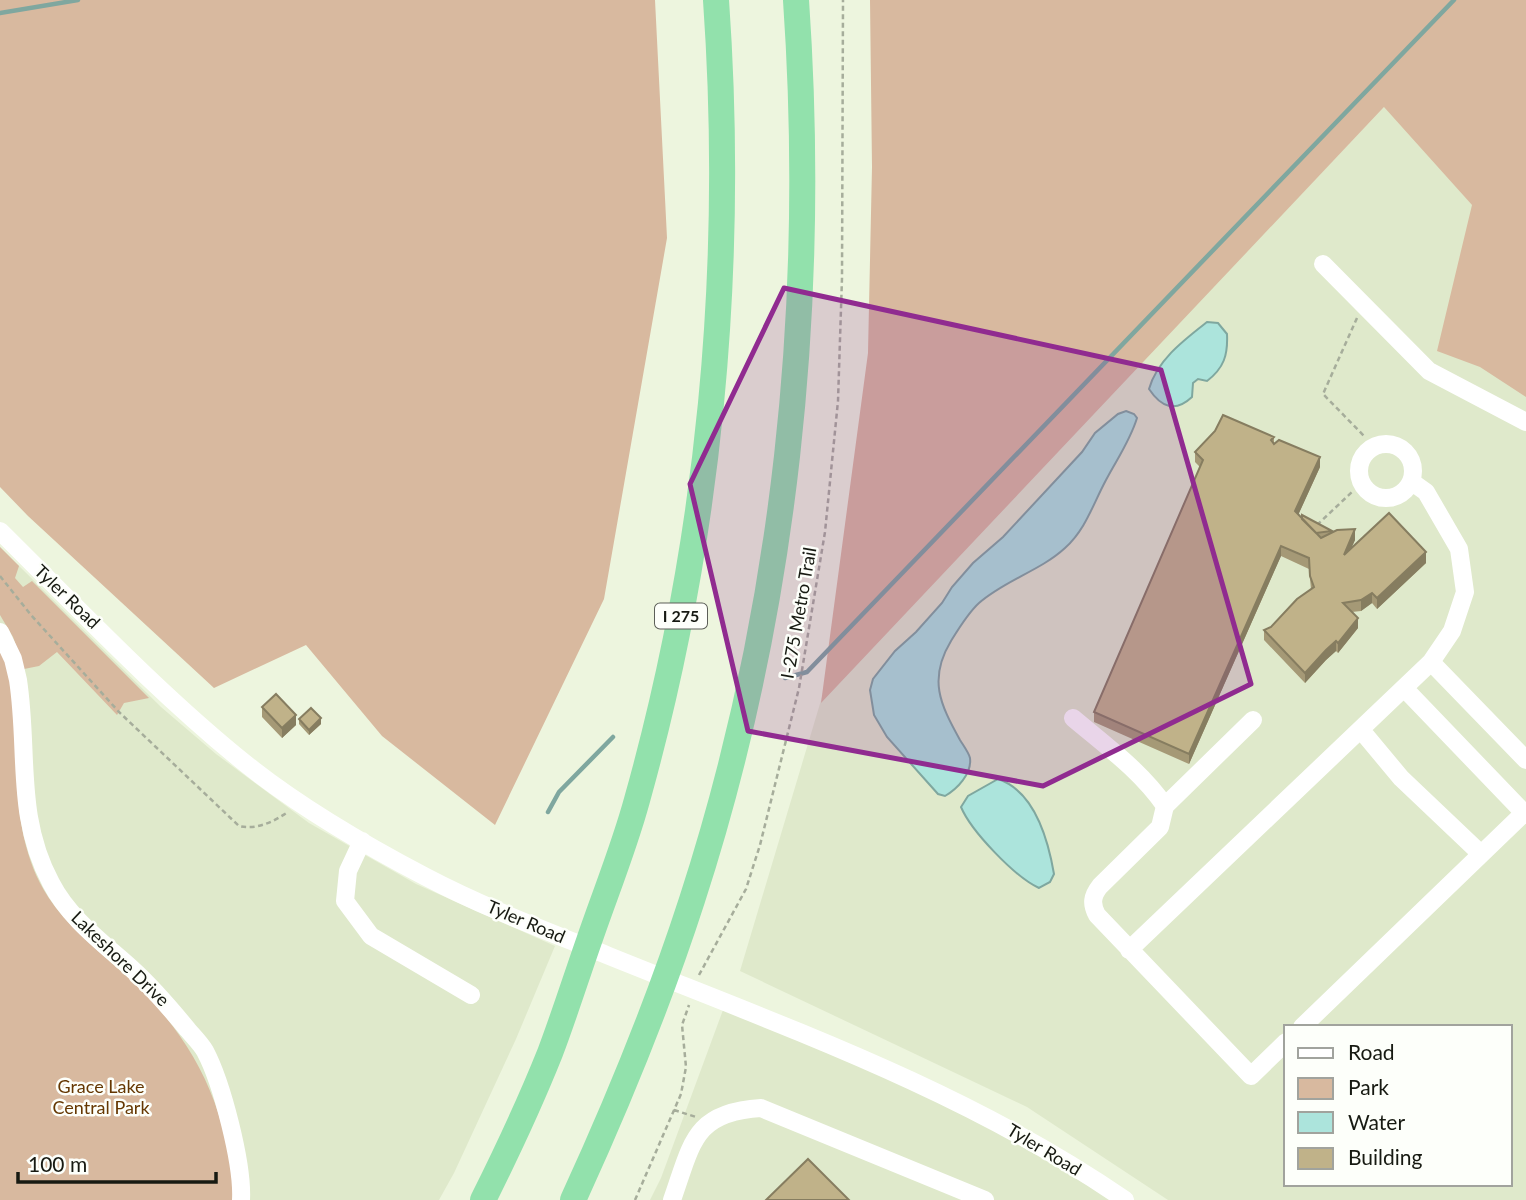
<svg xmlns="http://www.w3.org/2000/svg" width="1526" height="1200" font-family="Lato,sans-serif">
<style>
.built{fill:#dfe9cb;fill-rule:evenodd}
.green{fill:#d8b99f}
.water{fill:#ace4dc;stroke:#7fa79f;stroke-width:2}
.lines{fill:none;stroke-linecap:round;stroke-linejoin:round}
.stream{stroke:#7fa79f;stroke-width:4.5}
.path{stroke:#a6ad9b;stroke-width:2.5;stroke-dasharray:5 3.5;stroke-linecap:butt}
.minor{stroke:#fff;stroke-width:18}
.highway{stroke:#92e1ac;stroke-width:26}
.wall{fill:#a59976}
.shaded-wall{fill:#867d60}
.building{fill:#c0b289;stroke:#867d60;stroke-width:2}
.marked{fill:#902b90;fill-opacity:0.2;stroke:#902b90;stroke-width:5;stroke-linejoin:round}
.labels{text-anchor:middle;stroke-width:5;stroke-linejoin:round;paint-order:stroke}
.shield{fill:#fdfffa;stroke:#5c5f58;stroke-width:2}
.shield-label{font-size:16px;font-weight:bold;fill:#171a12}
.street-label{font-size:18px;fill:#171a12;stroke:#fdfffa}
.park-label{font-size:18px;fill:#653702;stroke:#fdfffa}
</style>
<rect width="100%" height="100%" fill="#edf5de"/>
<path class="built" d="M1385,106l141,160v934h-358l-141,-93 -287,-136 82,-274zM1286,1027h224v157h-224z
M0,547l161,160 55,47 93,69 107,61 139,62 -39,93 -62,134 -15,27h-439z
M723,1010l167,67 131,67 90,56h-461l11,-22z"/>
<path class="green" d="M0,0h655l12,238 -63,361 -109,226 -113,-89 -76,-91 -92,43 -186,-172 -28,-29z
M870,0h656v397l-46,-30 -43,-16 35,-146 -88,-98 -563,596 47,-350 4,-186z
M0,547l19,19 -4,12 8,9 9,-6 117,117 -25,5 -7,12 -60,-63 -18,14 -15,3 -11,-32 -13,-22z
M0,648c12,26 13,55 15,84 2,52 1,103 25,151 21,41 61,69 94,100 64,61 95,130 100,217h-234z"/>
<path class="water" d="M1207,322l11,1 9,11c1,21 -3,34 -20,47l-9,-2 -5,4 -1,14c-17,16 -31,10 -43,-8 8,-29 35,-49 58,-67z
M1126,411l8,3 3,4c-7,23 -20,41 -31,62 -13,24 -20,49 -41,68 -25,23 -60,32 -86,55 -11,10 -20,25 -28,38 -23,38 -11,63 9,99 3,5 9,13 10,18 2,16 -13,31 -25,38l-7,-2 -51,-57 -13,-22 -4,-25 3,-11 22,-28 21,-19 26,-29 10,-16 21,-24 30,-26 79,-85 13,-19 23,-19z
M998,779c36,12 50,60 56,95l-4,8 -11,6c-24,-11 -68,-57 -78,-81l7,-11z"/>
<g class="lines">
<path class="stream" d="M0,13l78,-13
M785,678l22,-6 647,-672
M548,812l11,-20 54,-55"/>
<path class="path" d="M1357,318l-34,76 42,43
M1317,525l36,-34
M0,576l31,39 88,97 120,114c18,4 34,-4 49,-14
M699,975l47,-86 14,-44 39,-157 26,-156 13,-131 4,-123 1,-278
M674,1110l22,7
M635,1200l46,-106 5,-27 -4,-42 7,-20"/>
<path class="minor" d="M1323,264l106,107 97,51
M1359 471a27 27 0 1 1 54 0a27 27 0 1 1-54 0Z
M0,531c80,79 159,163 246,233 55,44 117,80 180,113 59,31 121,54 183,79 176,71 358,135 516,244
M0,632l13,27 5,21c11,72 -3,136 33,203 18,35 51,59 80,85 21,19 39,40 57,62 6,7 13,14 17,21 17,32 38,113 36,149
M1431,662l95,98
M1404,688l122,127
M1073,718c32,27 68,53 92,88
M1253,720l-88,86 -5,21 -60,59c-8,10 -9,18 -3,29l154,161 35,-34
M1361,730l40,48 80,76
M362,841l-14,30 -3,30 26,35 100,59
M1129,950l302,-288 21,-31 13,-39 -6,-43 -33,-57 -14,-10
M1302,1027l224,-216
M672,1200c20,-56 21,-88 89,-92l224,92"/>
<path class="highway" d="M483,1200c24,-48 47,-97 67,-147 14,-37 26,-75 39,-112 16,-47 35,-93 48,-141 73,-260 98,-531 79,-800
M573,1200c45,-98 86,-198 119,-300 94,-289 125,-597 104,-900"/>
</g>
<path class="wall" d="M1274,437v7l46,23 -22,48 4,4 53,21 -4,8 75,15 -49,46 -5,-6 -11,8 -9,1 6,16 -20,25 -2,-2 -10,9 -21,23 -41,-43v-10l7,-3 40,-38 -2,-20 -28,-13 -92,208 -95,-42v-10l106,-245 -5,-5v-10z
M262,707l34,18 -14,13 -20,-21z
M299,719l22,5 -12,11 -10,-11z"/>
<path class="shaded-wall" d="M1320,457v10l-25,55v-11z
M1355,529v11l-11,25v-10z
M1281,546v10l-92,208v-10z
M1426,552v11l-49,46v-11z
M1372,593v10l-11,8v-11z
M1358,618v10l-20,25v-10z
M1336,641v10l-10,9 -21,23v-10l21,-23z
M296,715v10l-14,13v-10z
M321,718v6l-12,11v-5z"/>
<path class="building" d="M1223,415l51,22 -3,3 3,4 5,-4 41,17 -25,54 26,27 16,-8 18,-1 -11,26 45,-42 37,39 -49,46 -5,-5 -11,7 -18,3 15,15 -20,25 -2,-2 -10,9 -21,23 -41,-43 7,-3 26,-28 17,-12 -4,-11 -1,-18 -28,-12 -92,208 -95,-42 109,-252 -8,-8 20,-21z
M1302,515l30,16 -16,2 -14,-14z
M276,694l20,21 -14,13 -20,-21z
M311,708l10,10 -12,12 -10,-11z
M808,1159l41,41h-83z"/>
<path class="marked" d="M784,288l377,82 90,314 -208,102 -295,-55 -58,-247z"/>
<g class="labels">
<rect class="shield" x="655" y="603.5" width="52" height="25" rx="5"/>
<g class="shield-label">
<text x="681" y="622">I 275</text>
</g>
<g class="street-label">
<text transform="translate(67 597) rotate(44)" y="6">Tyler Road</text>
<text transform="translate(799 613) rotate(-80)" y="6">I-275 Metro Trail</text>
<text transform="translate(526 922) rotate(23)" y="6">Tyler Road</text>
<text transform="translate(120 959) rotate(44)" y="6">Lakeshore Drive</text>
<text transform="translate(1044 1150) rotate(31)" y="6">Tyler Road</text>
</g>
<g class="park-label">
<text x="101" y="1093">Grace Lake<tspan x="101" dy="21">Central Park</tspan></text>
</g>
</g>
<rect x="1284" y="1025" width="228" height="161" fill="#fdfffa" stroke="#a1a39d" stroke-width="2"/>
<rect x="1298" y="1048" width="35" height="10" fill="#ffffff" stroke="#a1a39d" stroke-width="2"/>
<text x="1348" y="1060" font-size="21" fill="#171a12">Road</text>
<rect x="1298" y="1078" width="35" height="21" fill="#d8b99f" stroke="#a1a39d" stroke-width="2"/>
<text x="1348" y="1095" font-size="21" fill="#171a12">Park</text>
<rect x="1298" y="1112" width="35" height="21" fill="#ace4dc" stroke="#a1a39d" stroke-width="2"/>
<text x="1348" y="1130" font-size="21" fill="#171a12">Water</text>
<rect x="1298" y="1148" width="35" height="21" fill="#c0b289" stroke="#a1a39d" stroke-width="2"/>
<text x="1348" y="1165" font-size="21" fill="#171a12">Building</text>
<path d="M18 1172v10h198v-10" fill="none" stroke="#171a12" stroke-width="3.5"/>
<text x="28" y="1172" font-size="21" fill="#171a12" stroke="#fdfffa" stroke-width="5" paint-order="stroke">100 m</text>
</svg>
